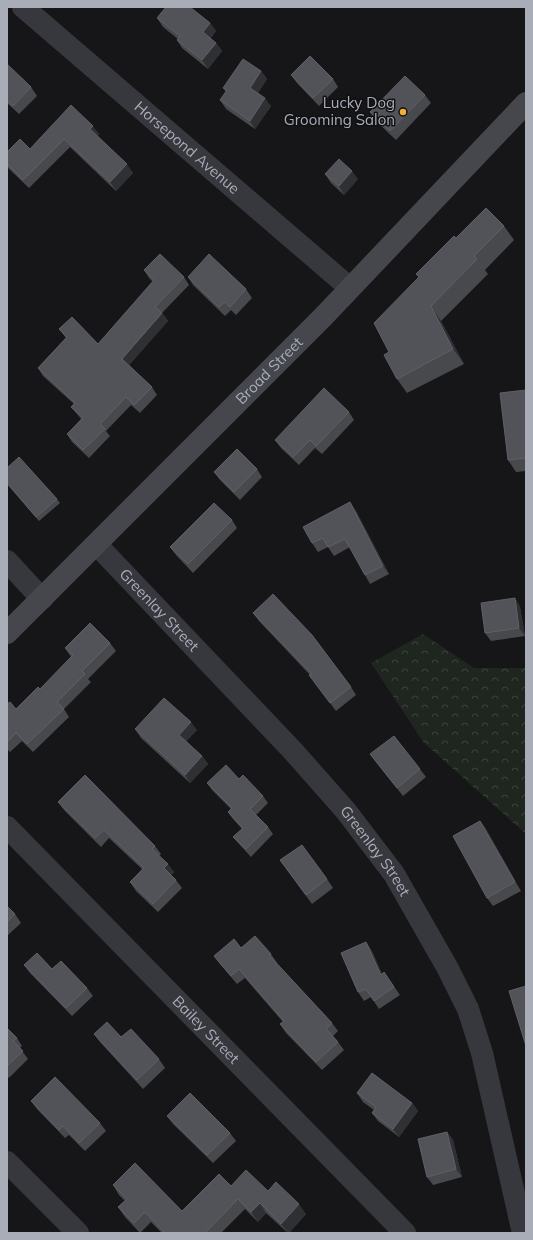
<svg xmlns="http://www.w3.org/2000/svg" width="533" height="1240" font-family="Mulish,sans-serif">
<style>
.forest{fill:url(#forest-crowns)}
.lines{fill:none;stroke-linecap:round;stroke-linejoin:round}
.street{stroke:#37383d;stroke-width:22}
.secondary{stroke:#45474d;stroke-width:22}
.wall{fill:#47494d}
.shaded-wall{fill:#2f3033}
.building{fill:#525359;stroke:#5f6168}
.poi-dot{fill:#f2b134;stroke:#111113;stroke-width:1.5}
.labels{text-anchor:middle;stroke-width:3;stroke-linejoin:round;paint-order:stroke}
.poi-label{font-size:15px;fill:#a8adb8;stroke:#111113;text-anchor:end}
.street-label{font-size:15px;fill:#a8adb8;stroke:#111113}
</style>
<defs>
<pattern id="forest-crowns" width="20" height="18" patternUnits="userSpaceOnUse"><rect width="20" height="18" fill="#1e261f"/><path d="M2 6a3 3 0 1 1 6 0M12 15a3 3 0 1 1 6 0" fill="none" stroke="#3c433d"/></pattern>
</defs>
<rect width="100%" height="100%" fill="#161618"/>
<path class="forest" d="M423,634l51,34h52v166l-102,-91 -53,-80z"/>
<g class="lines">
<g class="street">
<path id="s1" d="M23,7l327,281"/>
<path id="s2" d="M97,545l196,206 53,60 48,63 53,93 21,42 14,44 41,180"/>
<path d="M7,561l35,38"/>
<path id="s3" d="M7,827l398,406"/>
<path d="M7,1162l71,71"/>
</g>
<path class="secondary" id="s4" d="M7,633l316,-316 203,-214"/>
</g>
<path class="wall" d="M157,18l53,5 6,8 -6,8 6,4 6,8 -14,18 -26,-21 -5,-8 1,-1 -15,-12z
M7,64l24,23 6,9 -18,18 -12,-11z
M261,71l6,8 -9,14 13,13 -16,23 -29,-20 -6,-9 6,-8 -3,-4z
M291,75l42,4 5,8 -19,19 -22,-23z
M425,95l6,8 -35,37 -20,-19 -6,-9z
M71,105l28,29 -2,2 36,37 -17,18 -46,-44 -41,41 -22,-21v-15l23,-3z
M325,174l33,5 -14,16 -13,-12z
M504,226l10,14 -29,30 3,4 -47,47 23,43 -57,29 -10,-14 -8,-27 30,-75 -3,-3 40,-36z
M144,270l40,7 5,8 -27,28 6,8 -39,44 23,22 5,8 -17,18 -9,-8 -25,26 4,5 -21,22 -17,-16 -5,-8 14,-15 -4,-5 -6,-7 3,-3 -31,-28 -5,-8 28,-30 -7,-9 39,15 55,-62 -4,-4z
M188,277l58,12 6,9 -16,17 -5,-5 -6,6 -32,-31z
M526,390v81l-10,1 -8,-12z
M349,412l5,8 -32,34 -7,-6 -16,17 -18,-17 -6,-8z
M7,468l50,31 3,4 -21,18 -32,-37z
M257,469l5,8 -22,23 -20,-20 -6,-8z
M356,511l33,63 -19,10 -5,-9 -15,-28 -16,9 -6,-9 -10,5 -6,-9z
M232,520l5,8 -44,45 -17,-18 -6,-8z
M515,598l5,9 5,29 -34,5 -6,-8z
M253,613l98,74 5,8 -20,16 -27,-36h1l-51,-54z
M110,643l6,8 -28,28 3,3 -27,27 5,8 -36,35 -11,-11 -12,11 -3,-3v-45l9,5 24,-20 31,-32 -6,-9z
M135,729l62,1 -11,11 16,15 6,8 -18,19 -49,-45z
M370,754l50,15 6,8 -23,19z
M239,779l24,17 5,7 -12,12 12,12 5,7 -22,23 -12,-13 -6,-7 9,-8 -9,-10 -5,-7 3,-3 -19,-19 -5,-7z
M58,802l97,44 6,8 -2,2 15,16 -3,3 5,5 6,8 -24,24 -22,-21 -6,-9 12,-13 -33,-31 -8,9 -37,-37z
M480,821l6,8 35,62 -28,15 -6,-8z
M280,860l47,19 6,9 -21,16z
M7,906l8,8 6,9 -14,13z
M366,942l6,9 10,23 2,-2 16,23 -21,14 -8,-12 -7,4 -6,-9z
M241,948l30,6 6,9h-1l56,60 6,8 -5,5 5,6 6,8 -22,20 -36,-37 -6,-9 3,-2 -38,-44 -8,6 -17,-20 -6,-8z
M24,965l28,4 35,19 6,8 -21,20 -42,-43z
M7,1028l10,10 5,8 -2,2 8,11 -19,19 -2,-3z
M94,1034l27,3 38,22 6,9 -22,21 -43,-47z
M357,1093l55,10 6,8 -19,26 -21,-16 -6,-8 2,-3 -11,-8z
M31,1101l69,22 6,8 -21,20 -16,-16 -4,3 -28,-29z
M167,1116l63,17 6,8 -23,22 -40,-39z
M447,1132l6,8 9,37 -29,8 -6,-8z
M113,1185l69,26 49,-25 37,5 38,23 -17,19h-1l-22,-20 -8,9 -13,-13 -24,24h-59l-11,-11 -11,11 -15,-16 -7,-10 7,-6 -6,-6z"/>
<path class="shaded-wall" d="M210,23l6,8 -8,10 -5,-9z
M216,43l6,8 -14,18 -6,-9z
M261,71l6,8 -11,17 -6,-8z
M265,98l6,8 -16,23 -5,-8z
M93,126l6,8 -4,4 -5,-9z
M127,164l6,9 -17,18 -6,-9z
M352,171l6,8 -14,16 -5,-9z
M431,306l10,15 23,43 -11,-15z
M162,313l6,8 -41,46 -5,-8z
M350,502l6,9 33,63 -6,-8z
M515,598l5,9 5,29 -6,-8z
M191,722l6,8 -12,13 -6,-8z
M202,756l6,8 -18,19 -5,-8z
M480,821l6,8 35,62 -6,-9z
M168,864l6,8 -5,5 -5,-9z
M366,942l6,9 14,32 -5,-8z
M412,1103l6,8 -19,26 -6,-8z
M447,1132l6,8 9,37 -6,-8z
M260,1203l6,10 -8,9 -7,-10z
M299,1204l7,10 -17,19h-1l-7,-9z"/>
<path class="building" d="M166,7h24l20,16 -7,9 13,11 -14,17 -25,-20 3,-4 -23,-18z
M310,56l23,23 -20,19 -22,-23z
M243,59l18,12 -11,17 15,10 -15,23 -30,-21 7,-10 -4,-2z
M7,64l24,23 -18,19 -6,-5z
M405,76l20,19 -35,36 -20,-19z
M71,105l22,21 -3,3 37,35 -17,18 -46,-43 -41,41 -16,-16v-12l13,-13 10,10z
M339,159l13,12 -13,15 -14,-12z
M486,208l18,18 -30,30 3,3 -46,47 22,43 -56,30 -13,-24 5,-3 -15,-29 45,-46 -3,-3 38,-38 2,2z
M160,254l24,23 -29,30 7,6 -40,46 30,28 -18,18 -8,-8 -26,27 5,5 -22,21 -16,-16 16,-16 -12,-11 4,-4 -37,-35 29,-31 -8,-8 13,-12 26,27 56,-64 -10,-10z
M209,254l37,35 -16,18 -5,-5 -6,5 -31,-30z
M324,388l25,24 -33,34 -6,-6 -17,17 -18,-17z
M526,390v68l-18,2 -8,-67z
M237,449l20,20 -23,23 -20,-20z
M19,457l38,42 -21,18 -29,-34v-15z
M350,502l33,64 -18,9 -20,-36 -17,8 -5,-9 -11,5 -9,-16z
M214,503l18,17 -44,44 -18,-17z
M273,594l39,41 39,52 -21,16 -21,-28 3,-1 -59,-61z
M515,598l4,30 -34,5 -4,-30z
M90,623l20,20 -28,28 3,3 -28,28 7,7 -37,35 -11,-11 -9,9v-38l3,-2 6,7 22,-22 2,2 33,-34 -8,-7z
M164,698l27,24 -12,13 23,21 -17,19 -50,-46z
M394,736l26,33 -23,19 -27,-34z
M226,765l13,14 4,-4 20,21 -13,13 18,18 -22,22 -13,-12 10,-9 -15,-16 4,-4 -25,-25z
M85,775l70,71 -3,3 16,15 -4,4 12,12 -23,24 -23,-22 14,-14 -40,-38 -9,8 -37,-36z
M480,821l35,61 -28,16 -34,-62z
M302,845l25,34 -21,16 -26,-35z
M7,906l8,8 -8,8z
M255,936l16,18 -2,1 63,68 -6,6 12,13 -22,20 -36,-38 4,-3 -45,-52 -8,7 -17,-20 20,-17 7,9z
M366,942l15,33 3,-3 10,15 -20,14 -8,-12 -8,3 -17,-39z
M37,953l15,16 9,-8 26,27 -21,20 -42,-43z
M526,986v60l-17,-55z
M107,1022l14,15 10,-8 28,30 -22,21 -43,-46z
M7,1028l10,10 -4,3 10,10 -16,15z
M372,1073l40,30 -19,26 -21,-16 4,-6 -19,-14z
M55,1077l45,46 -21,20 -16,-17 -4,4 -28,-29z
M190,1093l40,40 -23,22 -40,-39z
M447,1132l9,37 -29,8 -9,-38z
M135,1163l47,48 37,-37 12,12 15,-16 22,21 8,-9 23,22 -18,20 -21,-21 -9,9 -13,-13 -33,34h-40l-20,-21 -11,11 -16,-16 9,-8 -14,-14z"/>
<circle class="poi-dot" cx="403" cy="112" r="4"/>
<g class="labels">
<g class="poi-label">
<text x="395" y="108">Lucky Dog<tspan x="395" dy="17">Grooming Salon</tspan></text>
</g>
<g class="street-label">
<text dy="5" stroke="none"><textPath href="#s1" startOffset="216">Horsepond Avenue</textPath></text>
<text dy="5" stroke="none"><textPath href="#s4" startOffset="371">Broad Street</textPath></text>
<text dy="5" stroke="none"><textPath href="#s2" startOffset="90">Greenlay Street</textPath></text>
<text dy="5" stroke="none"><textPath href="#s2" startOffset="414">Greenlay Street</textPath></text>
<text dy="5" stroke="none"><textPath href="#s3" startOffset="284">Bailey Street</textPath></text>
</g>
</g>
<rect width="533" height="1240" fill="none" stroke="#a8adb8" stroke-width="16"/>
</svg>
